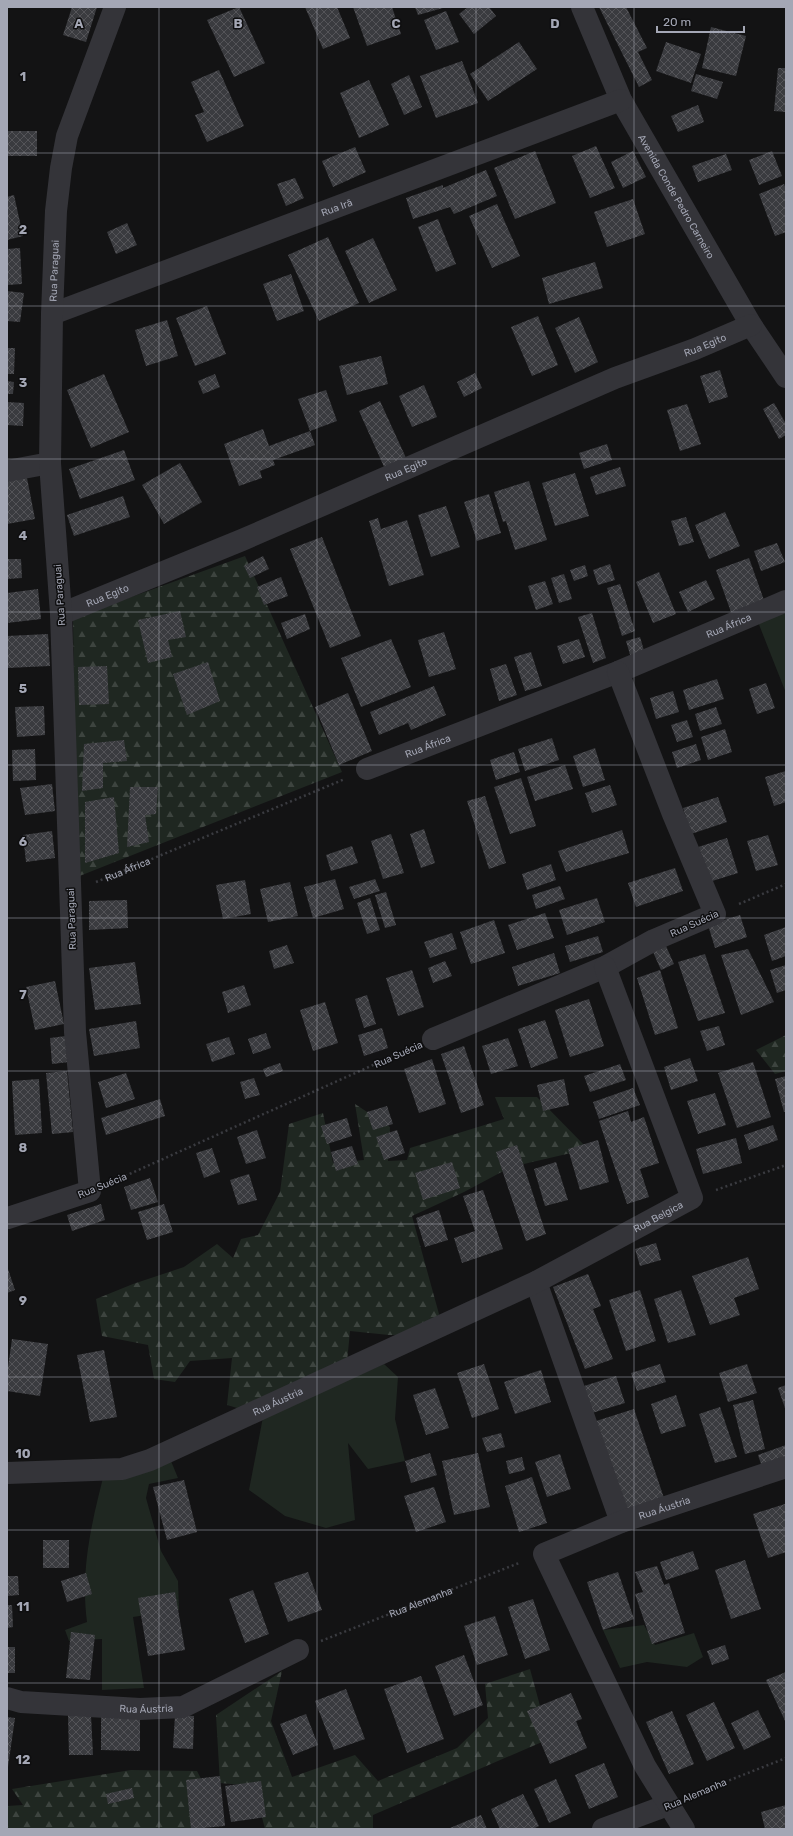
<svg xmlns="http://www.w3.org/2000/svg" width="793" height="1836" font-family="Rubik,sans-serif">
<style>
.green{fill:#1f2721}
.forest{fill:url(#forest-firs)}
.building{fill:url(#building-cross-hatch)}
.lines{fill:none;stroke-linecap:round;stroke-linejoin:round}
.path{stroke:#3a3b40;stroke-width:2.5;stroke-dasharray:2 3;stroke-linecap:butt}
.street{stroke:#343439;stroke-width:22}
.grid{fill:none;stroke:#a4a7b5;stroke-width:1;stroke-opacity:0.55}
.labels{text-anchor:middle;stroke-width:3;stroke-linejoin:round;paint-order:stroke}
.street-label{font-size:10px;fill:#a4a7b5;stroke:#0e0e0f}
.grid-label{font-size:13px;text-anchor:middle;font-weight:bold;fill:#a4a7b5;stroke:#0e0e0f;stroke-width:3;stroke-linejoin:round;paint-order:stroke}
</style>
<defs>
<pattern id="forest-firs" width="22" height="20" patternUnits="userSpaceOnUse"><rect width="22" height="20" fill="#1f2721"/><path d="M5 1l3.5 6h-7zM16 11l3.5 6h-7z" fill="#3d443f"/></pattern>
<pattern id="building-cross-hatch" width="8" height="8" patternUnits="userSpaceOnUse"><rect width="8" height="8" fill="#3a3b3f"/><path d="M0 0l8 8M0 8l8-8" fill="none" stroke="#545458"/></pattern>
</defs>
<rect width="100%" height="100%" fill="#131314"/>
<path class="green" d="M786,609v84l-28,-71z
M384,1364l14,13 -3,42 10,42 -37,8 -20,-26 7,77 -29,8 -41,-12 -36,-26 14,-73z
M171,1461l7,17 -29,6 -3,14 15,53 17,30 1,29 -46,7 11,71 -42,2v-51l-33,2 -4,-11 22,-8c-7,-53 5,-101 18,-152z
M644,1625l11,20 39,-12 9,24 -16,10 -40,-5 -27,6 -17,-38z"/>
<path class="forest" d="M245,556l97,216 -265,105 -4,-259z
M786,1035v36l-11,3 -19,-24z
M495,1097h42l51,52 -77,18 -47,25 -52,24 30,109 -28,10h-25l-39,-4 -3,31 -103,48 -17,-5 5,-47 -42,3 -15,21 -21,-3 -6,-34 -46,-9 -6,-37 37,-15 51,-17 33,-23 16,14 8,-19 17,-4 22,-43 9,-68 34,-11 10,50 31,-3 -9,-56 35,23 -2,34 19,-1 3,-12 94,-29z
M530,1669l19,70 -176,76v14h-108l-11,-43 -34,-3 -4,-68 66,-44 -11,50 21,56 63,-22 23,26 79,-33 31,-30 -3,-34z
M131,1770l66,1 14,27 -16,31h-188v-23l16,-1 -11,-16z"/>
<path class="building" d="M72,7h25l-11,35 -23,-7z
M239,7l26,56 -31,14 -27,-57z
M305,7h32l13,31 -27,11z
M353,7h39l9,27 -34,12z
M415,7h28v1l-25,7z
M468,7h21l7,9 -22,18 -15,-20z
M599,7h27l21,41 -9,4 14,28 -13,7z
M446,11l13,31 -23,8 -12,-30z
M711,27l35,9 -10,40 -34,-8z
M519,42l18,27 -49,32 -18,-27z
M666,42l35,12 -10,29 -35,-12z
M462,61l16,42 -42,15 -16,-42z
M778,68h8v44l-12,-1z
M219,70l25,56 -37,16 -12,-27 9,-3 -13,-30z
M696,74l27,8 -6,17 -26,-8z
M409,75l13,32 -18,8 -13,-31z
M369,80l20,45 -30,13 -19,-45z
M698,105l6,17 -26,10 -7,-16z
M7,131h30v25h-30z
M596,146l19,42 -25,10 -18,-42z
M355,147l11,25 -33,15 -11,-26z
M535,151l21,52 -41,16 -21,-51z
M633,151l13,26 -23,11 -12,-26z
M772,151l10,25 -23,9 -10,-25z
M726,154l6,16 -34,12 -6,-16z
M486,170l11,26 -43,18 -4,-7 -37,12 -7,-21 37,-13v3z
M295,178l9,20 -18,8 -9,-22z
M784,184l2,5v43l-11,4 -16,-42z
M14,195l9,41 -16,4v-43z
M633,199l12,35 -38,13 -13,-35z
M497,204l23,52 -28,12 -23,-52z
M438,219l18,45 -20,8 -18,-45z
M127,223l10,22 -21,9 -9,-22z
M328,237l31,66 -40,18 -31,-66z
M373,238l24,52 -28,13 -24,-52z
M20,248l2,36 -15,1v-36z
M595,262l8,26 -54,16 -7,-26z
M291,274l13,37 -27,10 -14,-37z
M7,291l17,2 -4,29 -13,-1z
M207,306l19,48 -31,12 -19,-48z
M538,316l20,49 -26,11 -21,-49z
M579,317l19,45 -23,11 -20,-45z
M167,320l11,36 -32,10 -11,-36z
M7,348h8l-1,26h-7z
M381,356l7,28 -41,11 -8,-29z
M720,370l8,27 -19,6 -9,-27z
M475,373l7,15 -18,9 -7,-15z
M104,374l25,58 -38,16 -24,-58z
M215,374l5,13 -17,7 -5,-13z
M7,381l7,1 -1,12h-6z
M424,385l13,32 -25,10 -13,-31z
M326,390l11,31 -27,10 -12,-32z
M380,401l27,59 -22,9 -26,-58z
M7,402l17,1 -1,23 -16,-1z
M774,403l12,21v11l-7,4 -16,-30z
M687,404l14,40 -21,7 -13,-41z
M263,429l6,17 41,-15 5,14 -42,15 2,5 -15,6 2,7 -23,8 -15,-42z
M607,444l5,16 -28,9 -5,-16z
M124,450l11,30 -55,19 -11,-30z
M180,463l22,39 -38,22 -22,-39z
M620,467l6,19 -30,9 -6,-18z
M575,473l14,43 -34,10 -13,-43z
M27,478l8,41 -28,5v-43z
M529,481l18,59 -32,10 -9,-29 -3,1 -9,-30z
M489,494l12,39 -24,8 -13,-39z
M123,496l7,21 -56,19 -7,-21z
M446,506l14,41 -29,10 -13,-42z
M725,512l15,34 -31,13 -14,-34z
M686,517l8,25 -15,4 -8,-25z
M378,518l3,11 26,-9 17,55 -35,11 -20,-65z
M322,537l39,99 -31,12 -40,-99z
M777,543l8,19 -24,9 -7,-20z
M263,556l6,13 -19,9 -6,-12z
M749,558l16,45 -33,12 -16,-45z
M7,559h14l1,19 -15,1z
M610,564l5,16 -17,5 -5,-15z
M585,565l3,11 -14,5 -4,-11z
M659,572l17,42 -23,9 -17,-41z
M564,574l8,25 -13,4 -8,-25z
M281,577l7,19 -24,9 -7,-18z
M706,580l9,19 -27,13 -9,-20z
M545,581l8,23 -17,6 -8,-24z
M620,584l15,47 -13,5 -15,-48z
M38,589l3,30 -34,4v-30z
M180,611l6,26 -18,3 4,17 -24,6 -10,-43z
M592,613l14,45 -13,5 -15,-46z
M305,614l5,15 -23,10 -6,-16z
M444,632l12,37 -27,8 -11,-37z
M48,634l2,32 -43,2v-32z
M640,637l5,17 -14,4 -5,-17z
M391,639l20,48 -50,20 -20,-49z
M579,639l6,18 -22,7 -6,-18z
M531,652l11,34 -17,5 -11,-34z
M208,662l12,39 -33,14 -14,-41z
M506,664l11,31 -18,6 -9,-32z
M107,666l2,38 -30,1 -1,-38z
M717,679l7,20 -35,11 -6,-20z
M766,683l9,25 -18,6 -8,-25z
M434,686l12,29 -35,15 -3,-7 -29,12 -9,-23z
M673,691l6,21 -23,7 -6,-21z
M348,693l24,58 -33,14 -24,-58z
M44,706l1,29 -28,2 -2,-30z
M716,707l6,17 -22,7 -5,-17z
M687,720l6,17 -16,5 -6,-17z
M725,729l7,23 -24,8 -7,-23z
M552,738l7,22 -34,11 -7,-22z
M124,740l3,21 -24,2v25l-21,3 2,-47z
M696,744l5,16 -24,8 -5,-16z
M595,748l10,32 -22,7 -10,-31z
M35,749l1,31 -23,1 -1,-31z
M514,752l6,20 -24,8 -6,-20z
M565,765l8,24 -38,12 -8,-24z
M786,771v31l-12,4 -9,-29z
M521,778l15,48 -26,8 -16,-47z
M52,784l3,27 -30,4 -5,-27z
M610,785l7,20 -25,8 -7,-20z
M130,787h28l-2,27 -11,1 4,27 -22,5z
M485,796l21,67 -17,6 -22,-68z
M114,797l5,56 -34,10v-61z
M718,797l9,25 -36,12 -8,-26z
M424,829l11,34 -14,5 -11,-34z
M622,830l7,23 -63,19 -8,-21z
M52,831l3,27 -29,4 -3,-27z
M391,834l13,39 -21,6 -12,-38z
M768,835l10,30 -22,6 -9,-30z
M727,838l11,35 -29,9 -11,-35z
M352,846l6,17 -27,8 -5,-16z
M551,864l5,16 -29,10 -5,-16z
M675,868l8,23 -47,16 -8,-24z
M335,879l9,30 -31,9 -9,-31z
M375,879l5,12 -26,8 -5,-12z
M245,880l6,34 -28,5 -7,-34z
M290,882l8,34 -30,6 -8,-33z
M560,886l5,13 -29,10 -4,-14z
M386,892l10,33 -11,3 -10,-33z
M370,898l10,32 -13,4 -10,-31z
M597,898l8,24 -38,13 -8,-25z
M127,900l1,28 -39,2v-29z
M545,913l9,25 -37,12 -9,-25z
M740,915l7,22 -32,11 -7,-23z
M494,920l11,33 -34,11 -11,-32z
M786,927v29l-14,5 -8,-26z
M452,933l5,16 -27,9 -6,-16z
M598,936l5,16 -33,10 -5,-16z
M287,945l7,18 -20,6 -5,-18z
M666,946l8,18 -13,6 -8,-18z
M748,949l26,53 -33,13 -20,-60z
M554,953l6,20 -42,13 -6,-19z
M705,954l20,59 -27,8 -20,-59z
M445,961l7,15 -19,7 -5,-15z
M135,962l6,42 -46,6 -6,-42z
M786,965v25l-9,3 -7,-23z
M412,970l12,37 -26,9 -12,-38z
M660,970l18,58 -23,7 -18,-57z
M55,981l9,43 -29,6 -9,-43z
M244,985l7,20 -23,8 -6,-21z
M367,995l9,29 -12,4 -9,-29z
M589,999l15,47 -34,11 -15,-47z
M325,1002l13,41 -25,8 -13,-41z
M545,1020l13,38 -27,10 -13,-39z
M136,1021l4,27 -46,8 -5,-27z
M719,1026l6,19 -18,6 -7,-20z
M382,1028l6,20 -24,8 -6,-21z
M266,1033l5,15 -18,6 -5,-15z
M66,1036l3,26 -17,2 -2,-26z
M229,1037l6,17 -23,8 -6,-18z
M508,1038l10,28 -27,8 -9,-28z
M464,1046l20,59 -23,8 -20,-59z
M690,1058l8,23 -27,9 -7,-23z
M432,1059l14,45 -27,9 -15,-44z
M753,1062l18,55 -34,11 -19,-55z
M280,1063l3,8 -17,6 -3,-8z
M620,1064l6,16 -36,12 -6,-16z
M67,1071l6,61 -21,2 -6,-61z
M126,1073l9,26 -29,9 -8,-26z
M786,1076v35l-2,1 -9,-33z
M254,1078l6,17 -15,4 -5,-17z
M39,1079l3,54 -27,2 -3,-54z
M564,1079l5,26 -26,6 -6,-26z
M633,1088l7,17 -41,14 -6,-17z
M715,1093l11,32 -28,9 -11,-33z
M160,1099l5,17 -59,19 -5,-17z
M387,1106l6,18 -20,6 -6,-18z
M628,1111l3,11 13,-5 15,46 -19,6 9,28 -22,7 -28,-83z
M347,1118l5,18 -25,8 -6,-18z
M773,1125l5,15 -29,10 -5,-15z
M257,1130l9,28 -20,6 -9,-27z
M397,1130l8,23 -21,7 -8,-23z
M736,1138l6,25 -39,11 -7,-25z
M598,1140l11,42 -29,8 -12,-41z
M517,1145l29,89 -20,7 -30,-89z
M352,1146l6,18 -22,7 -5,-19z
M212,1148l8,24 -16,6 -8,-25z
M452,1162l8,26 -37,12 -8,-27z
M556,1162l12,38 -23,6 -11,-37z
M249,1174l8,26 -19,5 -8,-25z
M150,1178l8,24 -27,8 -7,-23z
M483,1190l20,59 -41,14 -8,-25 21,-7 -12,-35z
M101,1204l4,16 -33,11 -5,-16z
M164,1204l9,28 -26,8 -9,-28z
M439,1210l9,30 -23,7 -9,-29z
M656,1243l5,17 -21,6 -5,-17z
M748,1257l11,32 -25,9 6,17 -30,10 -18,-49z
M7,1266l8,24 -8,3z
M588,1274l13,32 -8,3 20,50 -28,10 -32,-82z
M640,1290l16,51 -30,10 -17,-51z
M681,1290l15,45 -28,8 -14,-44z
M12,1339l36,5 -8,52 -33,-5v-17z
M104,1350l13,67 -27,5 -13,-67z
M484,1364l15,45 -27,9 -15,-45z
M660,1364l6,18 -29,9 -6,-18z
M747,1364l10,29 -29,9 -9,-29z
M541,1370l10,32 -36,12 -11,-32z
M616,1376l9,27 -33,10 -8,-27z
M786,1385v26l-8,-23z
M435,1388l14,40 -23,7 -13,-40z
M676,1395l10,31 -25,8 -10,-30z
M753,1400l12,49 -20,5 -12,-49z
M720,1407l17,50 -22,6 -16,-49z
M634,1409l31,92 -38,13 -31,-93z
M501,1433l4,14 -18,5 -5,-14z
M786,1445v17l-23,8 -5,-15z
M430,1453l7,22 -26,8 -6,-22z
M478,1453l12,54 -36,8 -12,-54z
M560,1454l11,35 -24,8 -12,-35z
M522,1457l3,13 -16,4 -3,-13z
M532,1477l15,46 -28,9 -14,-46z
M184,1480l13,52 -30,8 -14,-53z
M434,1487l12,35 -30,10 -12,-36z
M785,1504l1,48 -18,6 -15,-44z
M43,1540h26v28h-26z
M693,1551l6,18 -33,11 -6,-18z
M745,1560l16,49 -30,10 -16,-49z
M657,1566l7,19 5,-2 16,50 -33,11 -17,-50 8,-2 -8,-20z
M308,1572l14,38 -34,12 -14,-39z
M618,1572l16,47 -31,11 -16,-48z
M86,1573l6,21 -25,8 -6,-21z
M7,1576h11l1,19 -12,1z
M253,1590l16,44 -24,9 -16,-44z
M175,1592l10,58 -37,6 -10,-58z
M533,1599l17,51 -25,9 -17,-52z
M7,1605h5l1,22 -6,1z
M495,1616l13,39 -31,10 -13,-39z
M71,1632l24,3 -5,45 -24,-2z
M725,1645l4,14 -17,6 -5,-14z
M7,1647h8v26h-8z
M464,1655l19,50 -29,11 -19,-50z
M786,1672v51l-20,-43z
M421,1676l23,63 -37,14 -23,-64z
M346,1689l19,50 -31,11 -19,-49z
M571,1693l11,26 -6,2 11,27 -37,16 -23,-53z
M714,1702l21,46 -28,13 -21,-46z
M758,1710l13,27 -27,13 -13,-27z
M672,1711l22,53 -25,10 -23,-52z
M306,1714l12,31 -25,10 -13,-31z
M68,1715h23l2,40h-24z
M175,1715l19,1 -1,33 -20,-1z
M101,1716h39v35l-39,-1z
M7,1717l8,1 -7,49h-1z
M604,1763l14,34 -29,12 -14,-34z
M220,1776l5,50 -34,3 -5,-49z
M556,1779l15,34 -22,10 -15,-34z
M261,1781l5,36 -35,5 -6,-36z
M132,1788l2,10 -26,6 -2,-10z
M523,1794l16,32 -6,3h-33l-9,-20z
M786,1805v24h-21l-4,-17z
M481,1815l6,14h-36l-1,-1z"/>
<g class="lines">
<g class="path">
<path id="s1" d="M96,882l249,-103"/>
<path d="M739,904l47,-20"/>
<path d="M116,1180l293,-131"/>
<path d="M716,1190l70,-25"/>
<path id="s2" d="M321,1641l198,-78"/>
<path d="M692,1795l94,-37"/>
</g>
<g class="street">
<path id="s3" d="M582,7l39,93 130,225 35,52"/>
<path id="s4" d="M52,314l569,-214"/>
<path d="M7,471l43,-8"/>
<path id="s5" d="M61,614l181,-74 373,-162 80,-29 56,-24"/>
<path id="s6" d="M367,769l251,-97 168,-71"/>
<path d="M433,1039l172,-72 49,-27 61,-26 -42,-100 -55,-142"/>
<path id="s7" d="M8,1218l82,-27 -15,-159 -14,-418 -11,-151 2,-149 4,-103 5,-43 6,-32 48,-129"/>
<path d="M536,1282l85,240"/>
<path id="s8" d="M7,1473l115,-4 28,-9 386,-178 156,-84 -87,-231"/>
<path id="s9" d="M7,1698l14,4 119,7 43,-2 115,-57"/>
<path d="M603,1829l65,-24"/>
<path id="s10" d="M684,1829l-39,-63 -101,-212 77,-32 165,-55"/>
</g>
</g>
<path class="grid" d="M159,7v1822M317,7v1822M476,7v1822M634,7v1822M7,153h779M7,306h779M7,459h779M7,612h779M7,765h779M7,918h779M7,1071h779M7,1224h779M7,1377h779M7,1530h779M7,1683h779"/>
<g class="labels">
<g class="street-label">
<text dy="4" stroke="none"><textPath href="#s3" startOffset="212">Avenida Conde Pedro Carneiro</textPath></text>
<text dy="4" stroke="none"><textPath href="#s4" startOffset="304">Rua Irã</textPath></text>
<text dy="4" stroke="none"><textPath href="#s7" startOffset="1008">Rua Paraguai</textPath></text>
<text dy="4" stroke="none"><textPath href="#s5" startOffset="698">Rua Egito</textPath></text>
<text dy="4" stroke="none"><textPath href="#s5" startOffset="374">Rua Egito</textPath></text>
<text transform="translate(59 595) rotate(-94)" y="4">Rua Paraguai</text>
<text dy="4" stroke="none"><textPath href="#s5" startOffset="50">Rua Egito</textPath></text>
<text dy="4" stroke="none"><textPath href="#s6" startOffset="389">Rua África</textPath></text>
<text dy="4" stroke="none"><textPath href="#s6" startOffset="65">Rua África</textPath></text>
<text dy="4" stroke="none"><textPath href="#s1" startOffset="34">Rua África</textPath></text>
<text transform="translate(71 919) rotate(-92)" y="4">Rua Paraguai</text>
<text transform="translate(694 923) rotate(-24)" y="4">Rua Suécia</text>
<text transform="translate(398 1054) rotate(-24)" y="4">Rua Suécia</text>
<text transform="translate(102 1185) rotate(-22)" y="4">Rua Suécia</text>
<text dy="4" stroke="none"><textPath href="#s8" startOffset="708">Rua Belgica</textPath></text>
<text dy="4" stroke="none"><textPath href="#s8" startOffset="285">Rua Áustria</textPath></text>
<text dy="4" stroke="none"><textPath href="#s10" startOffset="438">Rua Áustria</textPath></text>
<text dy="4" stroke="none"><textPath href="#s2" startOffset="107">Rua Alemanha</textPath></text>
<text dy="4" stroke="none"><textPath href="#s9" startOffset="140">Rua Áustria</textPath></text>
<text transform="translate(695 1794) rotate(-23)" y="4">Rua Alemanha</text>
</g>
</g>
<g class="grid-label">
<text x="79" y="28">A</text>
<text x="238" y="28">B</text>
<text x="396" y="28">C</text>
<text x="555" y="28">D</text>
<text x="23" y="81">1</text>
<text x="23" y="234">2</text>
<text x="23" y="387">3</text>
<text x="23" y="540">4</text>
<text x="23" y="693">5</text>
<text x="23" y="846">6</text>
<text x="23" y="999">7</text>
<text x="23" y="1152">8</text>
<text x="23" y="1305">9</text>
<text x="23" y="1458">10</text>
<text x="23" y="1611">11</text>
<text x="23" y="1764">12</text>
</g>
<rect width="793" height="1836" fill="none" stroke="#a4a7b5" stroke-width="16"/>
<path d="M657 26v6h87v-6" fill="none" stroke="#a4a7b5" stroke-width="2"/>
<text x="663" y="26" font-size="12" fill="#a4a7b5" stroke="#0e0e0f" stroke-width="3" paint-order="stroke">20 m</text>
</svg>
